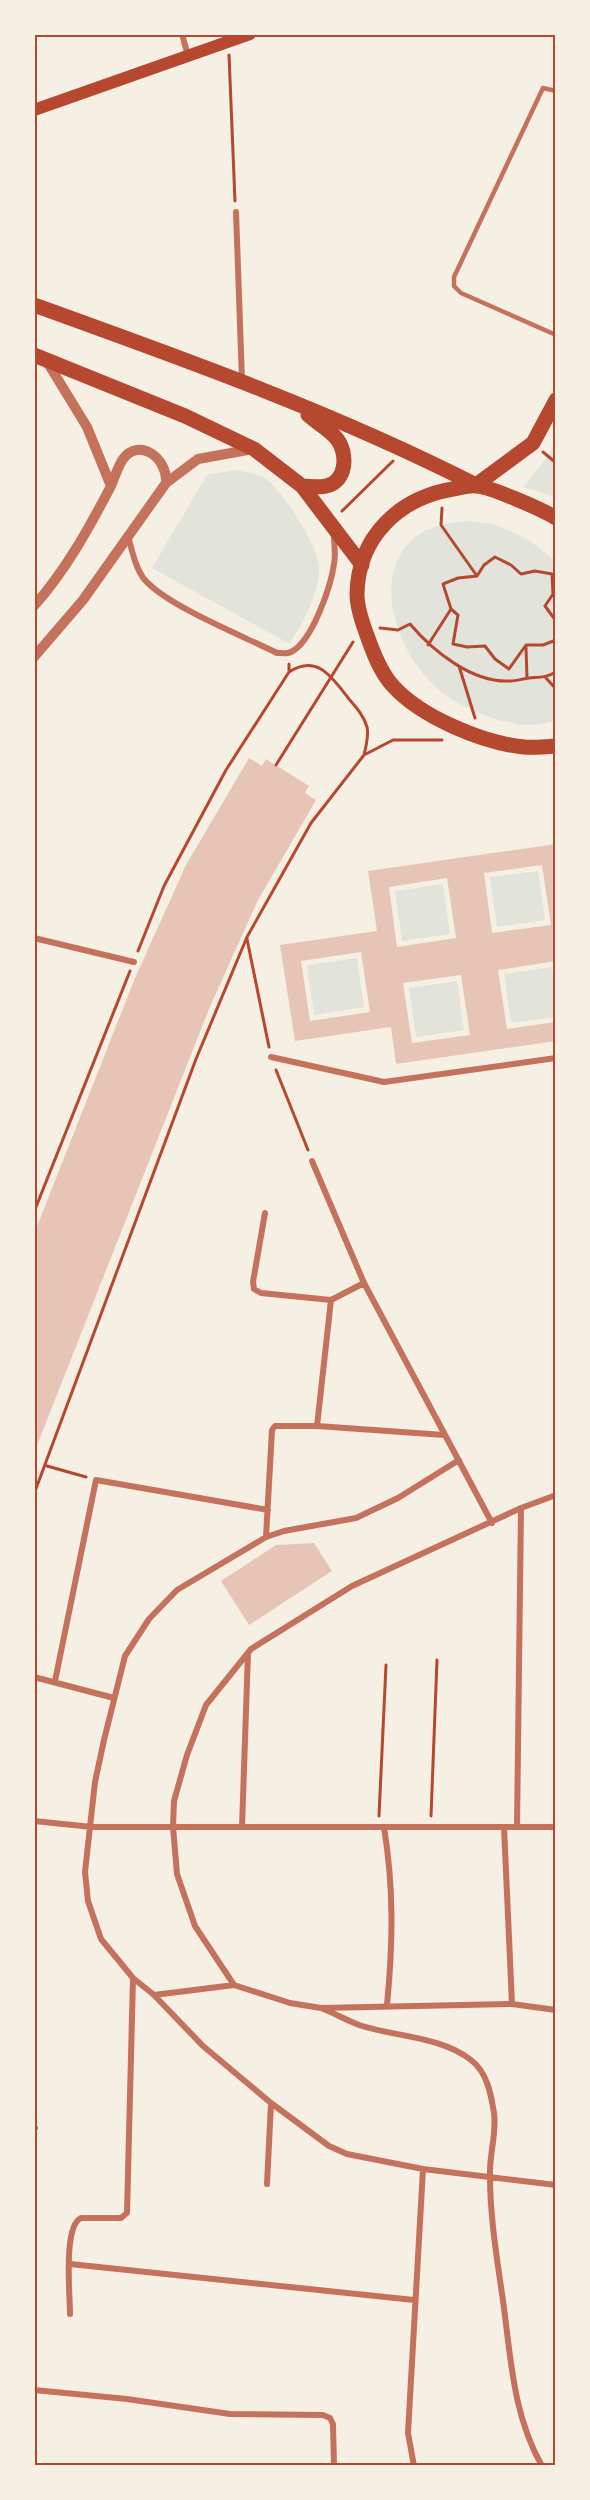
<svg xmlns="http://www.w3.org/2000/svg" width="590" height="2500" font-family="Rubik,sans-serif">
<style>
.green{fill:#e2e4dc}
.building{fill:#e6c5b7;fill-rule:evenodd}
.lines{fill:none;stroke-linecap:round;stroke-linejoin:round}
.path{stroke:#b5482f;stroke-width:3}
.service{stroke:#c5725c;stroke-width:4.5}
.minor{stroke:#c5725c;stroke-width:6}
.tertiary{stroke:#c5725c;stroke-width:10}
.secondary{stroke:#b5482f;stroke-width:12}
.primary{stroke:#b5482f;stroke-width:15}
.neatline{fill:none;stroke:#b5482f;stroke-width:2}
</style>
<rect width="100%" height="100%" fill="#f6efe4"/>
<path class="green" d="M555,446v51l-31,-10z
M236,470c8,2 20,3 27,7 18,10 55,69 56,89 2,26 -17,56 -29,78l-138,-76 55,-93z
M466,521l28,3 33,15 28,21v161c-10,2 -21,5 -31,4 -28,-3 -58,-15 -80,-31 -44,-33 -79,-119 -26,-159 14,-10 32,-12 48,-14z
M538,871l7,49 -48,7 -7,-50z
M443,884l7,50 -48,7 -7,-50z
M357,958l7,49 -50,8 -7,-50z
M552,967l4,24 -1,26 -44,6 -7,-49z
M457,981l7,49 -48,7 -7,-49z"/>
<path class="building" d="M249,758l13,8 4,-7 43,27 -4,7 11,7 -59,102 -48,107 -175,444v-219l101,-256 51,-113z
M556,844v117l-58,9 9,59 49,-7v19l-160,23 -5,-37 -96,14 -15,-96 97,-14 -9,-60zM542,865l9,60 -59,8 -8,-60zM447,878l9,60 -59,9 -8,-60zM361,952l9,60 -60,9 -9,-60zM461,975l9,60 -58,8 -9,-60z
M314,1543l18,28 -83,54 -28,-44 55,-36z"/>
<g class="lines">
<path class="path" d="M229,55l6,146
M543,452l13,11
M442,508l-1,17 36,51
M342,511l51,-50
M556,621l-11,-15 8,-12 -1,-20 -17,-3 -14,3 -10,-9 -16,-8 -11,8 -7,11 -19,2 -15,6 8,25 7,6 -5,29 14,3 18,-1 10,13 14,10 17,-24h17l13,-5
M380,628l18,2 12,-6c23,27 62,59 100,57 6,0 12,-2 19,-3 10,-1 17,0 27,-6
M428,645l23,-36
M526,647l1,31
M459,666l16,52
M289,672c29,-19 44,7 60,27 7,8 15,17 18,28 2,9 -1,19 -3,28
M546,678l10,11
M276,765l77,-123
M247,939l22,108
M138,951l26,-65 62,-116 63,-98v-8
M276,1070l32,80
M34,1212l96,-241
M47,1466l39,11
M34,1494l162,-435 51,-122 64,-114 53,-68 29,-15h49
M379,1816l7,-151
M431,1816l6,-156"/>
<path class="service" d="M556,91l-13,-3 -89,189v9l7,7 95,42"/>
<path class="minor" d="M182,34l6,22
M236,212l6,168
M128,536c4,14 7,31 16,43 23,27 99,57 133,74 4,0 10,1 14,-1 21,-10 40,-66 43,-88 2,-9 0,-20 0,-29
M34,938l100,24
M271,1057l113,25 172,-24
M312,1161l52,122 128,240
M265,1213l-12,69 1,7 7,4 70,7 33,-17
M317,1426l14,-126
M459,1460l-61,38 -42,20 -72,13 -18,6 -89,53 -28,29 -24,37 -21,84 -9,42 -10,90 3,29 13,38 32,39 21,17 49,51 68,57 58,43 18,8 76,15 133,16
M266,1537l6,-107 3,-4h42l127,9
M34,1677l80,21
M55,1681l41,-201 172,30
M34,1821l58,6h464
M242,1827l6,-174
M384,1827c10,62 9,116 3,178
M504,1827l8,177
M517,1827l4,-319
M234,1985l-39,-59 -18,-52 -4,-47 1,-26 13,-46 19,-50 45,-56 101,-63 169,-78 35,-13
M154,1995l80,-10 56,18 31,5 191,-4 44,6
M321,2008c13,5 25,12 38,17 36,12 81,11 112,35 16,12 20,34 23,53 3,20 -5,42 -4,63 0,44 8,88 14,132 7,54 10,109 38,158
M34,2128h1
M267,2184l4,-81
M70,2264l344,36
M70,2314c0,-19 -7,-88 11,-96h40l6,-5 6,-235
M34,2390l93,9 103,15 93,1 7,3 3,6 1,42
M414,2466l-6,-33 15,-264"/>
<path class="tertiary" d="M111,486c4,-9 7,-20 12,-27 16,-22 45,-1 43,24
M34,606c32,-36 55,-78 77,-120l-24,-59 -41,-67
M34,657l49,-57 83,-117 32,-24 55,-10"/>
<path class="secondary" d="M34,110l216,-76"/>
<path class="primary" d="M34,305c150,54 301,108 442,180l57,-42 23,-43
M34,355l151,61 69,33 48,37 60,79
M302,486c8,0 17,2 24,0 21,-4 22,-33 11,-47 -7,-9 -20,-16 -29,-24
M556,518c-13,-8 -67,-32 -80,-32 -7,-1 -16,2 -23,3 -54,9 -95,48 -96,105 0,14 6,31 11,44 6,17 13,35 25,48 28,31 90,57 131,61 10,1 21,0 32,-1"/>
</g>
<rect width="590" height="2500" fill="none" stroke="#f6efe4" stroke-width="72"/>
<rect x="36" y="36" width="518" height="2428" class="neatline"/>
</svg>
